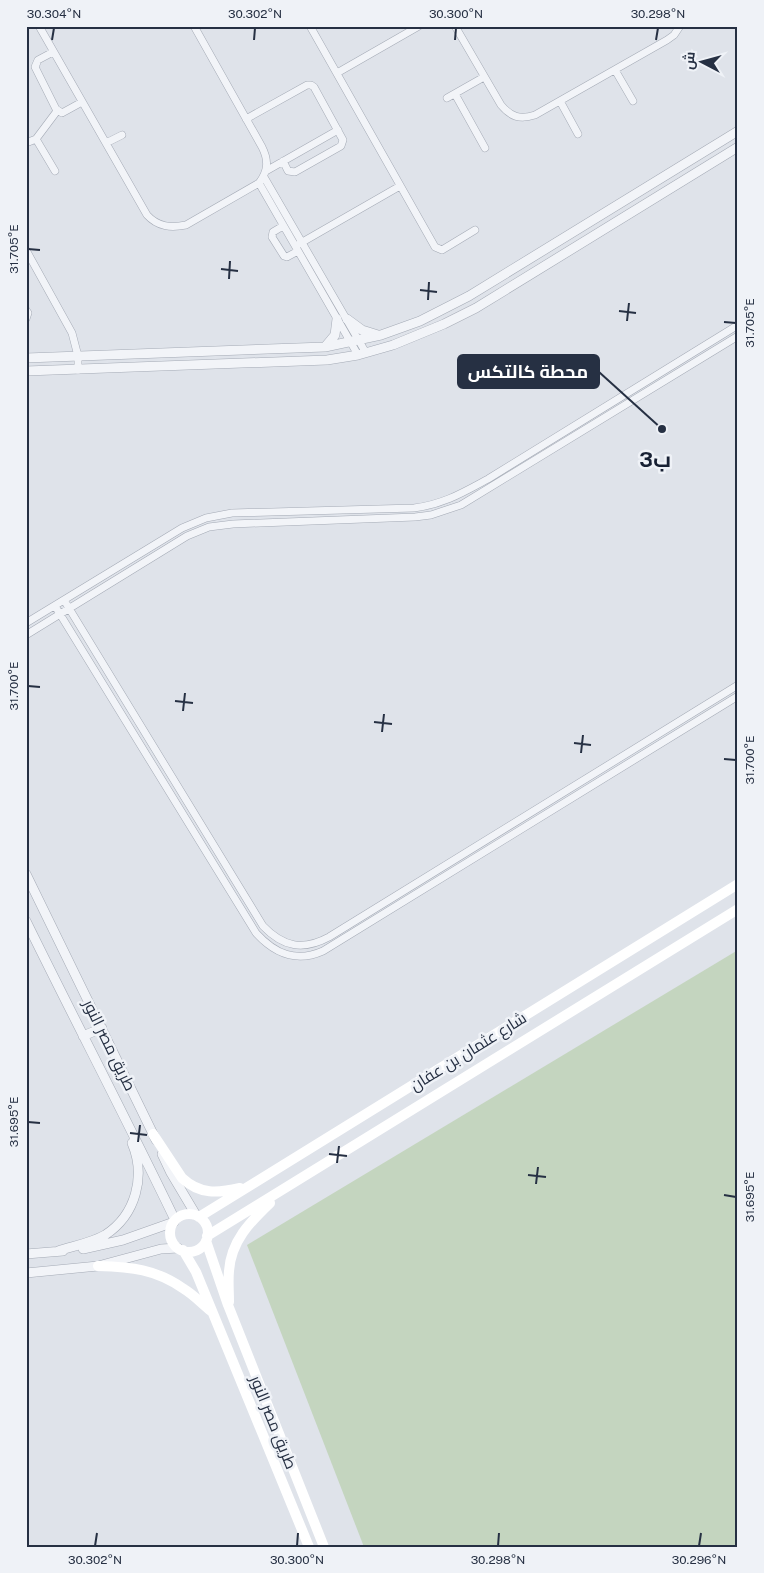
<svg xmlns="http://www.w3.org/2000/svg" width="764" height="1573" font-family="'Public Sans',Cairo,sans-serif">
<style>
.green{fill:#c4d5bf}
.lines{fill:none;stroke-linecap:round;stroke-linejoin:round}
.minor-casing{stroke:#a4aab5;stroke-width:8}
.tertiary-casing{stroke:#a4aab5;stroke-width:10}
.minor{stroke:#f2f4f8;stroke-width:7}
.tertiary{stroke:#f2f4f8;stroke-width:9}
.secondary{stroke:#fff;stroke-width:10}
.ticks{fill:none;stroke:#263043;stroke-width:2}
.labels{text-anchor:middle;stroke-width:5;stroke-linejoin:round;paint-order:stroke}
.street-label{font-size:16px;fill:#263043;stroke:#eff2f7}
.district-label{font-size:21px;font-weight:bold;fill:#182134;stroke:#eff2f7}
.leader{fill:none;stroke:#263043;stroke-width:2}
.callout-dot{fill:#263043;stroke:#eff2f7;stroke-width:2}
.callout{fill:#263043;stroke:#263043;stroke-width:2}
.callout-label{font-size:18px;text-anchor:middle;font-weight:bold;fill:#fff}
.neatline{fill:none;stroke:#263043;stroke-width:2}
.ticks-label{font-size:12px;text-anchor:middle;fill:#263043}
</style>
<rect width="100%" height="100%" fill="#dfe3ea"/>
<path class="green" d="M738,950v597h-374l-117,-302z"/>
<g class="lines">
<defs>
<path id="minor" d="M39,26l108,189c11,12 24,13 39,10l73,-42c9,-12 10,-22 3,-36l-68,-121
M310,26l125,221 7,3 33,-20
M455,26l46,79c10,12 19,15 34,10l132,-75 7,-5 6,-9
M53,52l-15,8 -3,7 21,42 6,4 20,-11
M615,70l18,31
M337,73l82,-47
M455,94l30,54
M447,98l37,-21
M560,101l18,33
M246,119l61,-34h4l3,2 29,53 -2,6 -46,26 -7,-1 -5,-10
M36,139l19,32
M26,143l10,-4 21,-28
M106,143l16,-8
M266,171l72,-41
M264,177l102,176
M259,183l99,172
M283,226l-10,6 -1,5 12,19 3,1 11,-6
M299,244l101,-58
M26,250l46,83 6,23v14
M26,310l2,3 -2,6
M64,600l199,326c20,21 40,25 66,11l409,-252
M55,606l201,327c19,21 40,30 67,18l415,-255
M26,623l156,-95 24,-10 26,-5 182,-5c30,-4 48,-15 74,-29l250,-154
M26,635l161,-99 22,-9 24,-3 182,-7 16,-2 30,-10 277,-169"/>
<path id="tertiary" d="M347,319l15,11 16,5
M325,347l10,-12 2,-16
M26,358l299,-11 56,-12 39,-14 49,-25 269,-165
M26,371l301,-11 31,-5 35,-10 51,-21 32,-16 262,-161
M26,874l130,266
M26,921c49,100 101,199 149,299
M83,1036l19,-8
M162,1154l9,19 25,42
M83,1249l40,-9 51,-18
M58,1251c15,-5 33,-8 47,-16 31,-20 41,-59 27,-92
M26,1254l37,-3
M26,1273l72,-7 63,-17 17,-1"/>
</defs>
<use href="#minor" class="minor-casing"/>
<use href="#tertiary" class="tertiary-casing"/>
<use href="#minor" class="minor"/>
<use href="#tertiary" class="tertiary"/>
<path class="secondary" d="M153,1134l29,44c18,17 36,15 58,10
M170 1233a19 19 0 1 1 38 0a19 19 0 1 1-38 0Z
M199,1217l539,-333
M207,1236l531,-327
M206,1241l22,64 96,242
M183,1250l13,22 113,275
M98,1266c33,1 58,3 86,23 10,6 18,15 27,22
M229,1302c0,-11 -1,-21 0,-31 2,-30 21,-49 41,-68"/>
</g>
<path class="ticks" d="M52,40l2,-12M254,40l1,-12M455,40l1,-12M656,40l2,-12M28,249l12,1M221,269l17,2M229,279l1,-18M420,290l17,2M428,300l1,-18M619,311l17,2M627,321l2,-18M724,322l12,1M28,686l12,1M175,701l18,2M183,711l2,-18M374,722l18,2M382,732l2,-18M574,743l17,2M581,753l2,-18M724,759l12,1M28,1122l12,1M130,1133l17,2M138,1142l2,-17M329,1154l18,2M337,1163l2,-17M528,1175l18,2M536,1184l2,-17M724,1195l12,2M95,1546l2,-13M297,1546l1,-13M498,1546l1,-13M699,1546l2,-13"/>
<g class="labels">
<g class="street-label">
<text transform="translate(110 1045) rotate(64)" y="6">طريق مصر النور</text>
<text transform="translate(468 1051) rotate(-32)" y="6">شارع عثمان بن عفان</text>
<text transform="translate(274 1422) rotate(68)" y="6">طريق مصر النور</text>
</g>
<g class="district-label">
<text x="655" y="467">ب3</text>
</g>
</g>
<path class="leader" d="M662 429L599 372"/>
<circle class="callout-dot" cx="662" cy="429" r="5"/>
<rect class="callout" x="458" y="355" width="141" height="33" rx="5"/>
<g class="callout-label">
<text x="528" y="378">محطة كالتكس</text>
</g>
<rect width="764" height="1573" fill="none" stroke="#eff2f7" stroke-width="55"/>
<g transform="translate(702 62) rotate(276)" stroke="#eff2f7" stroke-width="4" paint-order="stroke">
<path d="M0-4L9 19L0 12L-9 19Z" fill="#263043"/>
<text y="-8" font-size="14" font-weight="bold" text-anchor="middle" fill="#263043">ش</text>
</g>
<rect x="28" y="28" width="708" height="1518" class="neatline"/>
<g class="ticks-label">
<text x="54" y="18">30.304°N</text>
<text x="255" y="18">30.302°N</text>
<text x="456" y="18">30.300°N</text>
<text x="658" y="18">30.298°N</text>
<text transform="translate(14 249) rotate(-90)" y="4">31.705°E</text>
<text transform="translate(750 323) rotate(-90)" y="4">31.705°E</text>
<text transform="translate(14 686) rotate(-90)" y="4">31.700°E</text>
<text transform="translate(750 760) rotate(-90)" y="4">31.700°E</text>
<text transform="translate(14 1122) rotate(-90)" y="4">31.695°E</text>
<text transform="translate(750 1197) rotate(-90)" y="4">31.695°E</text>
<text x="95" y="1564">30.302°N</text>
<text x="297" y="1564">30.300°N</text>
<text x="498" y="1564">30.298°N</text>
<text x="699" y="1564">30.296°N</text>
</g>
</svg>
